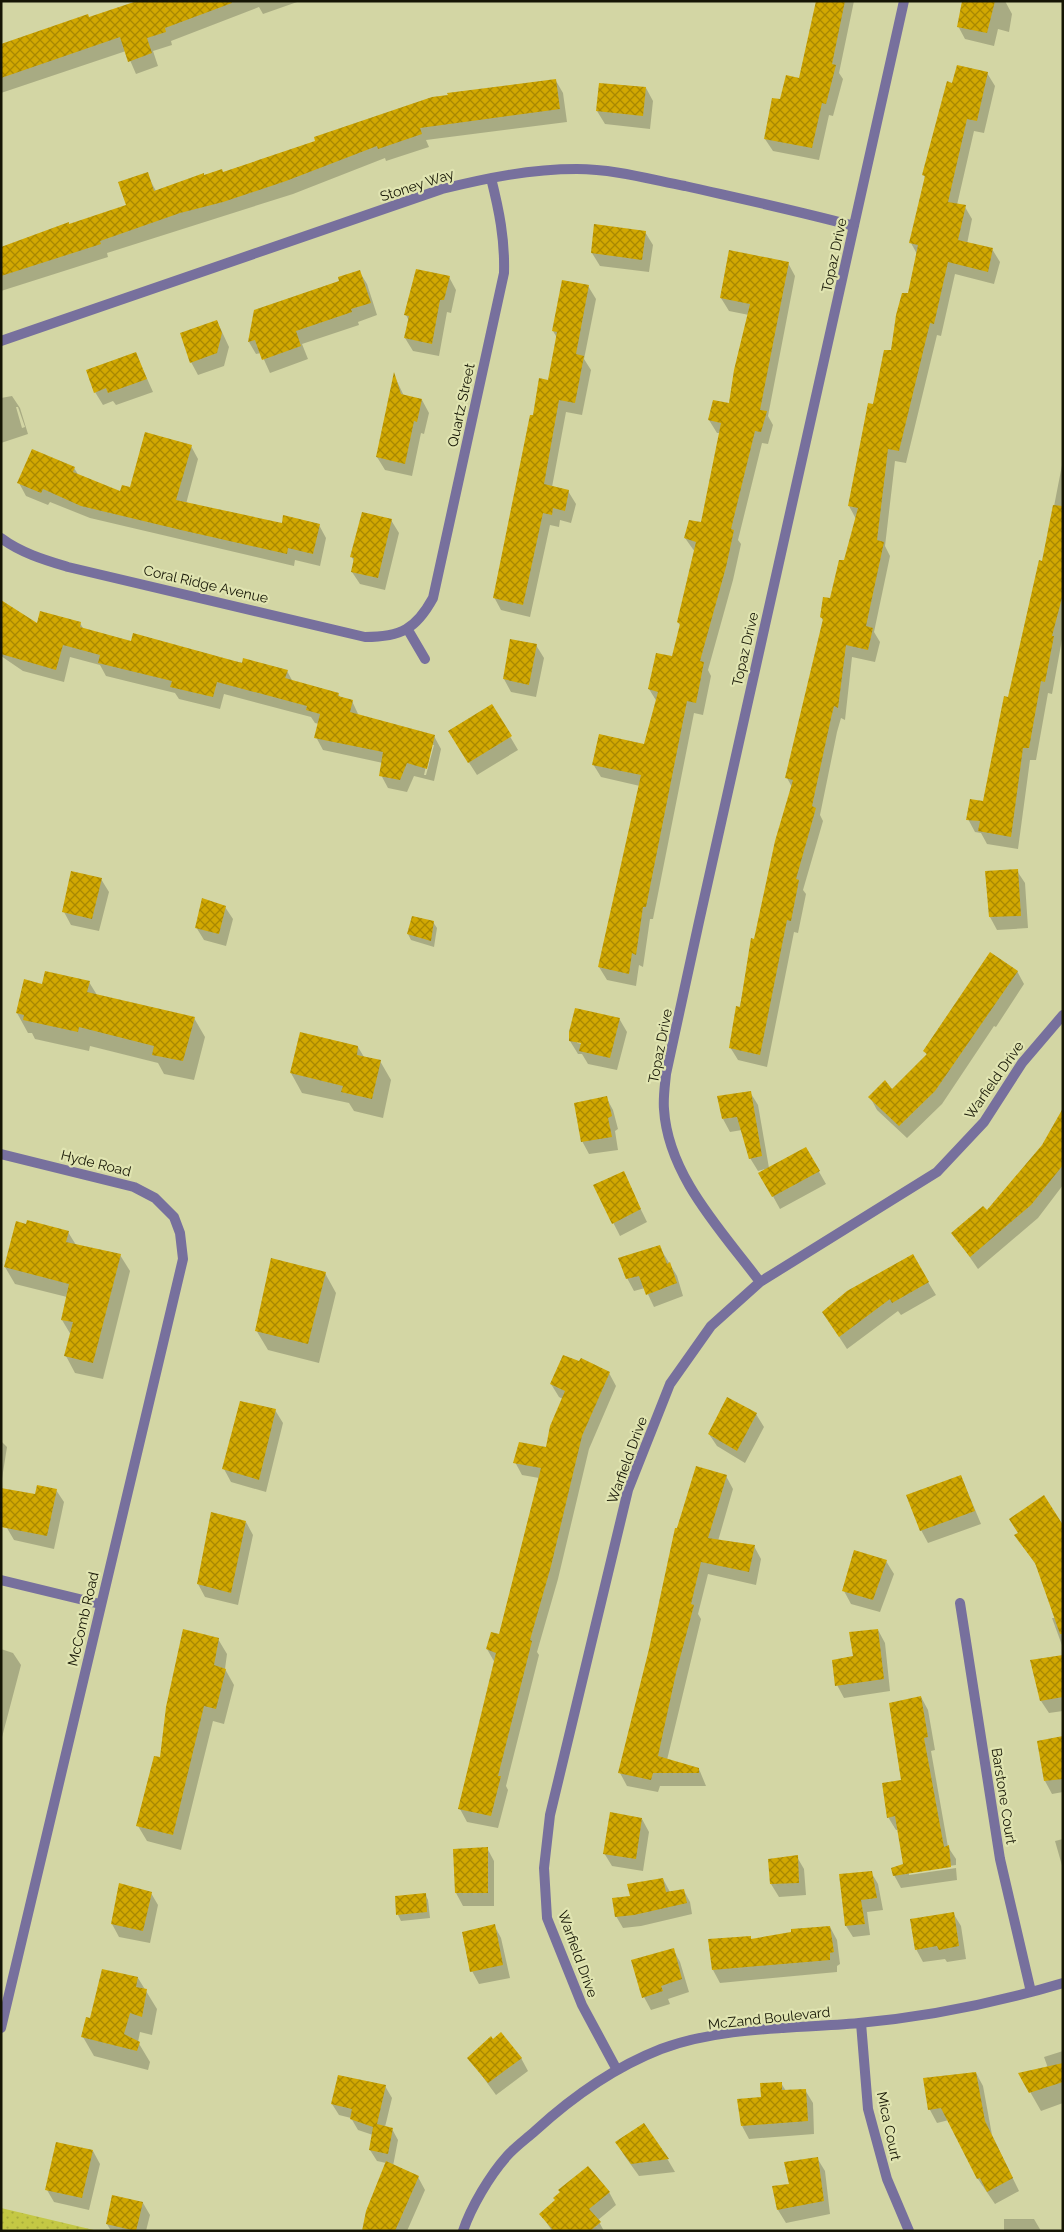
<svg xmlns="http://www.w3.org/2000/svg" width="1064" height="2232" font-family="Raleway,sans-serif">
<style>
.green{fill:url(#green-dots)}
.shadow{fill:#0003;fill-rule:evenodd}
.building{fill:url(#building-cross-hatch)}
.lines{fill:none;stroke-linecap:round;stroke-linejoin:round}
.street{stroke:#77709d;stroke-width:10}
.labels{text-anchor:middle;stroke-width:4.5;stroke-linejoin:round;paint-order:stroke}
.street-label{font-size:14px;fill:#151504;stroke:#e0e4b1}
</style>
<defs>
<pattern id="green-dots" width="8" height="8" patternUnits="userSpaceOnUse" patternTransform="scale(1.25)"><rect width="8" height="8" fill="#c4c844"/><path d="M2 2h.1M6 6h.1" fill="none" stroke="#a8ab3a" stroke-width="1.8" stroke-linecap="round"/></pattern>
<pattern id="building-cross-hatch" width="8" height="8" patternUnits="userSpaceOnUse" patternTransform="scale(1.25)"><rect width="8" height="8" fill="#d1a802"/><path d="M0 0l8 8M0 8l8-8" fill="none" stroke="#a88802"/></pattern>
</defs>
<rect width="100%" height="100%" fill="#d3d6a4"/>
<path class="green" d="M1,2208l97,23h-97z"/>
<path class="shadow" d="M143,1h157l-37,13 -4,-7 -88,34 1,4 -19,6 5,15 -22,8 -10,-23 -125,42v-48z
M817,1h37l-15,72 4,6 -10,37 -4,-1 -10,45 -46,-9 -8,-12 16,-38 19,-21z
M963,1h42l7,13 -3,18 -11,-3 -4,17 -29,-7 -7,-13z
M987,73l8,13 -11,47 -10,-2 -17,74 8,2 7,12 -5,25 25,5 8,13 -6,22 -39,-10 -14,62 -4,-1 -31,128 -11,-2 -10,85 5,10 -16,76 6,10 -5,20 -23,-5 -7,63 -4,-2 -4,14 -17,83 3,6 -20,69 3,4 -8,39 -4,-1 -27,135 -29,-7 -8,-13 62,-260 -5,-9 37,-156 -3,-5 10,-17 14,-38 11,-43 -7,-13 25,-101 35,-111 8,-40 -6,-11 14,-65 -1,-3 29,-90z
M556,81l7,12 4,29 -141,18 3,7 -43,14 -1,-3 -92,36 -186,59 1,4 -107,34v-42l127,-43 19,-32 9,17 66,-18 95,-32z
M646,88l7,13 -3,28 -45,-5 -8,-13z
M645,232l8,13 -4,27 -49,-6 -8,-13z
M788,263l7,13 -27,140 5,9 -5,19 -6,-1 -24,97 3,4 -8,36 -25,90 3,6 -8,39 -9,-2 -41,206h-3l-7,48 -4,-2 -3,21 -29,-6 -8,-13 41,-181 -39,-9 -8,-13 52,-18 12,-44 -8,-13 24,-31 8,-31 -3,-5 17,-70 -10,-14 17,-14 19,-91h-4l-8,-13 21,-16 19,-89 -20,-4 -8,-13z
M359,271l8,13 10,31 -19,7 1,3 -57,19 6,15 -38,14 -9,-20 -5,1 -7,-12 6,-31 85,-30z
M449,277l7,13 -5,23 -4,-1 -8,44 -26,-5 -8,-13 4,-17 -3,-6z
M588,286l8,13 -12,60 7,11 -9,45 -16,-3 -14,75 16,4 8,13 -5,19 -11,-3 -1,7 -9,-2 -20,92 -29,-7 -7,-13 40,-180 15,-36 8,-43 -4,-7z
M217,321l12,26 -5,19 -26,9 -7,-13z
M136,354l17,38 -37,13 -3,-4 -10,4 -8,-13z
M394,375l10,21 18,4 7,13 -5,21 -3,-1 -9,43 -27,-6 -8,-13z
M12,396l8,12 8,26 -27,9v-45zM16,407h2l7,20 -3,1z
M191,446l7,13 -12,45 97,20 36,1 7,13 -6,28 -25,-6 -1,6 -204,-48 -40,-16 -2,3 -22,-9 -7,-13 55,-15 5,8 42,17z
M1063,460v174l-11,60 -4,-1 -12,67h-6l-12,89 -31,-5 -6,-11 -6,-1 -7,-13 16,-17 59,-239z
M391,520l8,13 -14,57 -25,-6 -8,-12 2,-10 -2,-5z
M1,602l37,23 42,-2 4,7 48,12 155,29 6,11 45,12 3,4 11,3 7,15 75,20 7,13 -7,32 -20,-5 -7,16 -19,-4 -7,-13 2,-12 -60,-13 -7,-13 3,-13 -4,-1 -4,-6 -87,-23 -4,15 -41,-10 -4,-6 -69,-17 -6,-11 -30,-8 -6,25 -41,-11 -22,-15zM431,745h3l-8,30h-2z
M536,645l8,13 -8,39 -25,-5 -7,-13z
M492,706l26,44 -41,25 -20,-31z
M1017,871l8,12 3,45 -31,2 -7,-13z
M101,879l8,13 -10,39 -28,-6 -7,-13z
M225,907l8,12 -7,27 -22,-6 -8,-13z
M433,922l4,6 -3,19 -23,-7 -3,-6z
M1017,971l7,13 -28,43 -2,-1 -52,78 -35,34 -30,-28 -7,-13 22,-6 35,-35 -2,-5z
M89,982l8,13 97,23 11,19 -11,43 -30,-6 -6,-11 -68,-17 -1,5 -54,-12 -3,-6h-4l-11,-20 26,-27z
M620,1020l7,12 -10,38 -29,-6 -6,-10h-4l-8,-13zM577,1041l10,4 -10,-2z
M301,1034l57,13 6,10 16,4 11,19 -8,38 -29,-7 -5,-8 -47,-10 -11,-20z
M750,1092l8,13 11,63 37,-19 20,35 -46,25 -20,-36 5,-4 -7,2 -8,-13 -8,-28 -12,2 -7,-13z
M606,1097l7,13 5,19 -3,2 3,19 -29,4 -7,-13z
M1063,1106v79l-25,33 -60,51 -25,-36 34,-21 56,-66 19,-34z
M623,1173l24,49 -27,14 -26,-51z
M68,1232l8,13 44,10 10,16 -27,108 -28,-6 -9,-17 5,-21 -9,-15 5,-23 -52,-13 -10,-17z
M659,1246l18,30 6,20 -29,11 -9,-19 -11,3 -7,-13z
M912,1256l24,39 -35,20 -3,-4 -51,38 -24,-37z
M325,1273l11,20 -17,70 -51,-13 -12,-20z
M609,1373l7,13 -27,63 -31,130 -21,73 2,3 -33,131 2,4 -10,38 -31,-6 -7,-13 35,-146 -8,-14 13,-14 39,-157 -17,-3 -7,-13 32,-13 16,-50 -4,-2 -8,-13z
M275,1410l8,13 -17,69 -35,-10 -7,-13z
M756,1414l8,13 -19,36 -28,-17 -8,-12z
M1,1441l6,6 -6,38z
M726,1476l7,13 -15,52 36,5 7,13 -5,26 -48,-11 -10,40 3,5 -34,141 32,9 7,17h-46l-2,6 -31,-6 -7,-13z
M961,1476l20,48 -53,19 -7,-13z
M56,1490l8,12 -10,47 -40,-9 -7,-12 29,-33z
M246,1522l7,13 -15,70 -33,-8 -7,-13z
M1063,1527v121l-11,-30h4l-18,-50 -22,-33z
M886,1561l8,13 -14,38 -29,-8 -7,-13z
M878,1630l7,13 5,48 -46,7 -7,-13 17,-27z
M218,1639l9,15 -2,15 9,16 -10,39 -11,-3 -32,129 -34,-9 -9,-15 23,-67z
M1,1649l12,4 8,12 -20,76z
M1063,1656v55l-14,2 -8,-12z
M921,1697l7,13 7,40 -4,1 17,96 8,12v6l-47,7v3l47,-7 1,12 -56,8 -7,-13 10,-11 -5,-34h-3l-8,-13 14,-36z
M1063,1738v54l-11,2 -7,-13 -7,-39z
M642,1819l7,13 -6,39 -31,-5 -8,-13z
M1063,1839v30l-8,-28z
M487,1848l7,13v45h-31l-7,-13z
M797,1857l7,12 2,26 -27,2 -8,-13 -1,-24z
M871,1872l7,12 5,26 -16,2 3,23 -17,2 -7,-11z
M663,1879l7,13 14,-1 6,11 2,12 -51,12 -18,2 -7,-12 15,-19z
M151,1893l7,12 -8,38 -31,-6 -7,-13z
M425,1894l3,6 2,18 -29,3 -3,-6 -2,-17z
M953,1913l8,13 5,33 -19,3 -2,-3 -22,3 -7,-13z
M494,1925l7,13 9,40 -31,6 -7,-13z
M830,1927l7,13 3,24 -3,2v6l-117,11 -7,-13 37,-33 2,3z
M673,1949l7,13 9,30 -21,7 2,5 -19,6 -7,-13z
M138,1978l19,31 -5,26 -12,-3 -2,10 12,20 -2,8 -54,-14 -11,-19 8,-17z
M1063,2051v52l-22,8 -21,-37 28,-6 -4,-11z
M469,2058h52l7,13 -32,24z
M976,2073l7,13 9,49 27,56 -24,13 -17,-25 -29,-59 -12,3 -7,-13 -6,-31z
M781,2083l5,8 19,-1 8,13 1,31 -65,5 -7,-13 21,-28z
M385,2086l7,12 -7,29 7,2 6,11 -5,26 25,11 7,13 -18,41h-44l23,-68 -9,-2 -7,-11 3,-15 -15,-5 -7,-12 -12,-3 -7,-11z
M644,2124l24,36 7,12 -36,4 -15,-21 -7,-13z
M93,2151l7,13 -11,46 -35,-8 -7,-12z
M817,2158l8,13 5,43 -44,9 -8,-13 -5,-23 17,-1z
M609,2192l7,13 -18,15 6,11h-52l-11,-17z
M143,2203l7,12 -4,16h-35l-4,-7z
M1004,2219h30l7,12h-37z"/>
<path class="building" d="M137,1h94l1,2 -67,25 1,4 -19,6 5,15 -24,9 -8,-25 -119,41v-34l87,-30 1,3z
M816,1h29l-13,63 4,1 -10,39 -4,-1 -10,45 -48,-9 8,-41 8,1 6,-24 13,3z
M962,1h33l-8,32 -30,-6z
M957,65l31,7 -11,49 -10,-2 -19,83 18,3 -8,35 35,8 -5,24 -40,-10 -14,62 -4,-1 -31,128 -11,-2 -11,91 7,2 -18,84 7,2 -5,22 -22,-5 -8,63 -4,-2 -3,12 -19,88 4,2 -20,71 3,1 -8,41 -4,-1 -27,135 -31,-7 7,-42 4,1 11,-69 3,1 21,-98 18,-61 -8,-2 38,-159 -3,-2 3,-20 7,1 9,-38h5l14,-52 -10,-2 20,-103 5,1 11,-54h7l5,-35 6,-22h6l10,-48 -9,-2 16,-67 -3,-1 25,-94 5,2z
M556,79l4,30 -140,19 2,6 -44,15 -1,-3 -91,35 -63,21 -43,11 -80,28 1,3 -100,32v-29l68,-25v2l57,-19 -8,-23 30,-10 6,19 50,-18v2l18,-6 1,3 92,-31 -1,-4 118,-40 16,-2 -1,-2z
M599,83l47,4 -3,29 -47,-5z
M594,224l52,7 -4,29 -51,-7z
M729,250l60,12 -29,148 7,1 -6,21 -6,-1 -24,98 3,1 -8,37 -26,94 4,1 -8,41 -9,-2 -41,206h-3l-7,48 -4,-2 -3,21 -31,-7 43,-192 -49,-10 7,-31 45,10 14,-52 -10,-3 8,-36 16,3 8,-32 -3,-2 19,-80 -12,-4 5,-18 12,2 20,-99 -13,-3 5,-20 16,3 5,-33 16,-66 -30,-6z
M416,269l34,7 -6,24h-4l-8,44 -28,-6 5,-22 -5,-1z
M360,270l11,33 -20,6 1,3 -56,19 5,15 -39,14 -7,-20 -7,2 6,-32 85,-29 -1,-4z
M562,280l27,5 -13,69 8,2 -9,47 -16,-3 -15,84 25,6 -4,21 -12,-3 -1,7 -9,-2 -20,92 -30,-7 37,-183h3l6,-37 9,2 9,-48 -5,-1z
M217,320l5,13 -5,20 -27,10 -10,-30z
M136,352l11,27 -39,14 -2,-5 -12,5 -8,-23z
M394,372l7,22 21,5 -5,23 -3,-1 -9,43 -29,-7z
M145,432l47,13 -16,55 106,23 1,-8 37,9 -7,30 -25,-6 -1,6 -106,-24 -100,-24 -38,-17 -2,4 -24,-10 15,-34 43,18 -2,5 47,19 2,-6 8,2z
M1053,505l10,1v88l-11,42h2l-9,46 -4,-1 -12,67h-6l-12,89 -33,-6 2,-10 -14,-1 4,-21 13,2 21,-105 4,1 31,-137 3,1z
M362,512l30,7 -14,59 -27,-6 3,-14 -4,-1z
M1,600l36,23 3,-12 41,11 -1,5 51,14 2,-8 109,30 1,-5 45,12 -3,8 54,15 -1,3 15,4 -3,12 85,23 -8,34 -20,-6 -7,17 -21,-4 4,-24 -69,-14 6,-24 -14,-4 1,-4 -90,-24 -4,15 -43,-10 2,-6 -74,-18 2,-8 -37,-10 -7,25 -55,-16z
M510,639l27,5 -8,41 -26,-6z
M492,704l20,32 -44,27 -20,-32z
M1018,869l3,47 -32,1 -4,-46z
M71,871l31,7 -10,41 -30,-7z
M202,898l24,8 -7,28 -24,-6z
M412,916l22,5 -3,20 -24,-7z
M990,952l28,19 -83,120 -36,35 -31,-29 17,-17 7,9 35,-35 -4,-3z
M45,971l45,10 -3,11 108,25 -12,44 -31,-6 2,-9 -75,-19 -1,5 -55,-12 1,-5 -8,-2 8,-34 18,5z
M575,1008l45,10 -10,40 -31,-7 2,-8 -12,-2v-9z
M300,1032l58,14 -1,9 24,5 -9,39 -31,-7 2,-6 -53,-13z
M751,1091l11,65 -13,3 -12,-42 -15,2 -5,-23z
M607,1096l5,20 -4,2 4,19 -31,5 -7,-39z
M1063,1108v57l-32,40 -61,52 -19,-24 32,-27 4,4 55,-65z
M806,1147l14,24 -48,26 -14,-24z
M624,1171l17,38 -29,15 -19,-39z
M27,1220l42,11 -3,11 55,12 -28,109 -29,-7 9,-34 -12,-2 8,-36 -65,-17 12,-46 10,3z
M660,1245l7,19 3,-2 7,21 -31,12 -7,-19 -13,3 -8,-21z
M913,1254l16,28 -37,21 -2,-4 -51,38 -17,-25 25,-21z
M271,1258l55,14 -18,72 -53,-13z
M563,1355l16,6 2,-3 29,14 -28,64 -31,130 -21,74 2,1 -34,135h3l-10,40 -33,-7 38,-156 -10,-4 5,-17 8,2 42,-166 -28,-5 6,-21 27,5 4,-21 15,-35 -15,-7z
M727,1397l30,16 -20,38 -29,-17z
M240,1401l36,8 -17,71 -37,-11z
M696,1466l31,9 -19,63 47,7 -6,27 -48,-10 -10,42 3,1 -18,68 -18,83 41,12v5h-46l-2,7 -33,-7 31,-124 26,-121h2z
M961,1475l14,36 -55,20 -14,-36z
M37,1485l20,4 -10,47 -46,-9v-39l34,6z
M1044,1495l19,30v109h-3l-25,-71 -21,-28 4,-2 -9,-14z
M211,1512l35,9 -15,72 -34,-9z
M854,1550l33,10 -14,40 -31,-9z
M183,1629l36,9 -5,27 12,4 -10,40 -12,-3 -31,129 -37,-9 18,-70 6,1 6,-50z
M878,1629l6,50 -49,7 -3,-26 21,-4 -4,-24z
M1063,1655v42l-23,4 -10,-41z
M921,1696l7,41 -4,1 20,109 5,-2 2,22 -58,9 -2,-8 12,-4 -8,-48 -8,2 -5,-35 19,-3 -12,-77z
M1063,1736v43l-19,2 -7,-40z
M610,1812l32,6 -6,41 -33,-5z
M488,1847v46h-33l-2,-44z
M798,1855l1,28 -29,1 -2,-25z
M872,1871l5,27 -16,2 4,24 -20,2 -6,-52z
M663,1878l3,14 18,-3 3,14 -53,12 -19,2 -3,-19 18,-2 -3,-12z
M119,1883l33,9 -9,39 -32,-7z
M426,1893l1,19 -31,3 -1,-19z
M954,1912l5,34 -20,4 -2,-4 -22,4 -5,-31z
M495,1924l8,41 -33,7 -8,-40z
M830,1926l4,26 -4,1v7l-118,10 -4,-31 43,-3v3l40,-7v-3z
M674,1948l8,31 -21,7 2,5 -21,7 -11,-38z
M102,1969l36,8 -2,10 11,2 -5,28 -12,-4 -6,21 16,8 -3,9 -56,-14 5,-20 4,1z
M501,2032l21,26 -34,25 -21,-25 24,-22 2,3z
M1063,2063v19l-34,11 -11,-20z
M976,2072l9,49 28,57 -26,14 -7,-14 -3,1 -36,-71 -13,2 -5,-32z
M338,2075l48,10 -9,39 16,4 -5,26 -19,-4 4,-23 -23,-8 2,-10 -21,-5z
M782,2082v8l24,-1 2,32 -67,5 -4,-27 24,-2 -1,-14z
M644,2123l25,36 -38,5 -16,-22z
M56,2142l37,8 -11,48 -37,-8z
M818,2157l6,44 -47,9 -5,-24 17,-2 -5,-22z
M386,2161l33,15 -24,55h-33l4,-20z
M588,2166l22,26 -21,17 12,13 -11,9h-36l-15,-17 16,-14 -2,-2 7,-6 -2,-2z
M112,2195l31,7 -7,29 -30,-7z"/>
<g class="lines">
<path class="street" d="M1,341l441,-152c45,-11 88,-20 135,-20 36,0 72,10 108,17 57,13 113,25 169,40
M1,538c20,15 44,22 67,29l297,70c36,0 51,-8 68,-39l71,-325c1,-34 -5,-63 -13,-95
M408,630l17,29
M1,1154l133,33 21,11 19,19 6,16 3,26 -182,769
M760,1282c-38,-51 -92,-106 -96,-173 -1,-11 1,-24 2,-35 77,-358 158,-715 238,-1073
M1,1580l99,24
M960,1603l40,256 31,133
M861,2023l7,86 19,70 22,52
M617,2070l-35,-65 -35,-87 -3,-50 6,-53 78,-325 42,-106 41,-58 49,-44 177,-110 47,-50 38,-59 41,-48
M463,2231c8,-24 27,-56 44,-75 8,-9 19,-17 28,-25 36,-33 80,-64 126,-82 62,-23 133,-20 198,-26 66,-6 140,-21 204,-40"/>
</g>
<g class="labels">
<g class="street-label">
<text transform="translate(417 185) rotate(-18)" y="5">Stoney Way</text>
<text transform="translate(834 255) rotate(-78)" y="5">Topaz Drive</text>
<text transform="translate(461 405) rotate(-78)" y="5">Quartz Street</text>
<text transform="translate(206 584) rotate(13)" y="5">Coral Ridge Avenue</text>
<text transform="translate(745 649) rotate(-77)" y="5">Topaz Drive</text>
<text transform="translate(660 1046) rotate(-79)" y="5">Topaz Drive</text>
<text transform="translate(994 1080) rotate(-55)" y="5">Warfield Drive</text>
<text transform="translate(96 1163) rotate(14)" y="5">Hyde Road</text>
<text transform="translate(627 1460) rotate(-70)" y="5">Warfield Drive</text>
<text transform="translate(83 1619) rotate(-77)" y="5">McComb Road</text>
<text transform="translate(1004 1796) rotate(81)" y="5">Barstone Court</text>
<text transform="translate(578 1954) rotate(70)" y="5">Warfield Drive</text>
<text transform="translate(769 2018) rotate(-6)" y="5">McZand Boulevard</text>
<text transform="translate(889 2126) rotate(78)" y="5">Mica Court</text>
</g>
</g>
<rect width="1064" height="2232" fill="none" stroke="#151504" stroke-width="5"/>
</svg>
